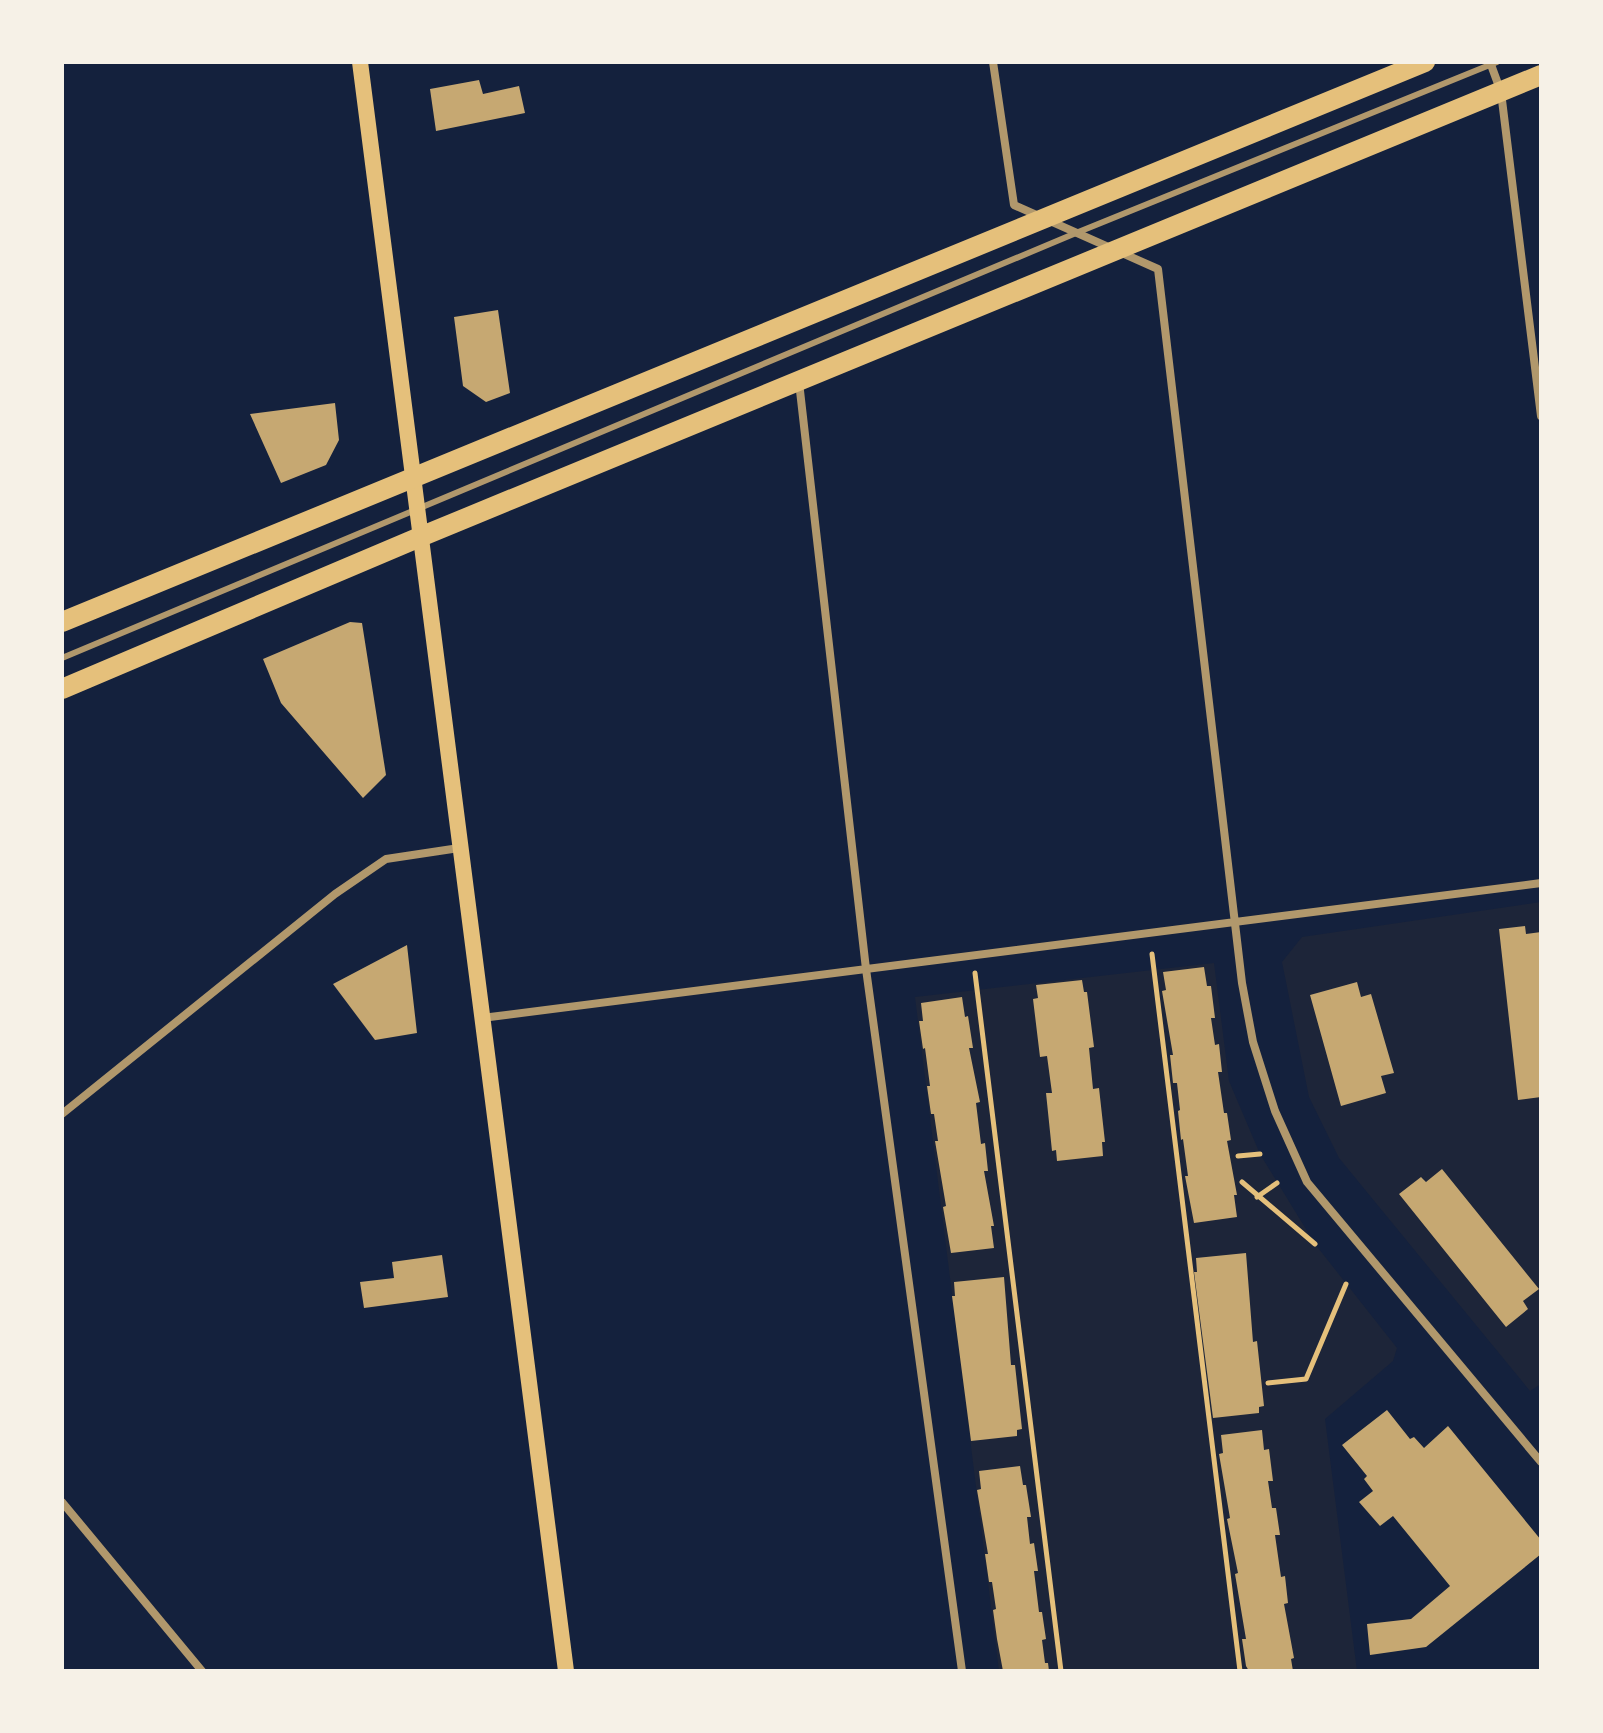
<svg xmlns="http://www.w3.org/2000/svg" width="1603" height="1733" font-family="'Alegreya Sans',sans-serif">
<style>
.green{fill:#1d2539;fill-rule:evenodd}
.building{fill:#c6a872}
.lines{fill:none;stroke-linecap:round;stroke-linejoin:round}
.path{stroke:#e5c07b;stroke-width:5}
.service{stroke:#b1986c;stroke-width:6}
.minor{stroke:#b1986c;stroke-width:8}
.secondary{stroke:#e5c07b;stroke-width:16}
.primary{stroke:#e5c07b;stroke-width:20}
</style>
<rect width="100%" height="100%" fill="#14213d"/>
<path class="green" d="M1541,902v30l-15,2 -2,-8 -24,3 19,171 22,-3v287l-11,7 -191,-233 -30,-61 -27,-135 20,-25zM1356,982l5,15 10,-2 22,78 -12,3 5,17 -45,12 -31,-109zM1422,1177l116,112 -15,12 5,8 -21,17 -107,-133z
M1214,963l15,118 31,73 55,90 82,104 -4,13 -68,58 32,252h-358l-84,-674z"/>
<path class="building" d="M479,80l4,14 36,-8 6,27 -89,18 -6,-42z
M498,310l12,83 -24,9 -23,-16 -9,-69z
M335,403l4,37 -13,25 -45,18 -31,-69z
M350,622l12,1 24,152 -23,23 -82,-95 -18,-44z
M1525,926l1,8 15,-2v165l-23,3 -19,-171z
M407,945l10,88 -42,7 -42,-56z
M1204,967l3,19h4l4,32h-4l4,27 4,-1 3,28h-4l6,41h3l4,27 -4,1 10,54h-3l3,22 -43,6 -9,-47h3l-5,-37 -2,1 -3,-29 2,-1 -3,-27h-4l-3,-28h3l-11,-64 4,-1 -3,-18z
M1082,980l2,12h3l7,55 -5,1 4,41 6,-1 6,54h-3l1,14 -46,5 -1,-11 -4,1 -6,-58h6l-5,-37 -7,1 -7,-58 5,-1 -2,-13z
M1357,982l4,15 10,-3 23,79 -13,3 5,17 -45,13 -31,-111z
M962,997l3,20 3,-1 5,32h-4l11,54 -4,1 5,41 4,-1 3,28h-4l10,55h-3l3,22 -43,5 -8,-46 3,-1 -11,-65h3l-4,-27h-3l-4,-28h3l-5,-38 -2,1 -4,-28h4l-2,-18z
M1442,1169l97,120 -16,12 5,8 -22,18 -107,-133 22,-17 5,5z
M1246,1253l7,89 4,-1 7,65 -5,1v6l-46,5 -19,-146h3l-1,-14z
M442,1255l6,42 -84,11 -4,-26 34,-4 -2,-16z
M1004,1277l7,88h4l7,64 -5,1v6l-46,5 -19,-145h3l-1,-14z
M1387,1410l23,29 4,-2 10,11 24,-22 93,114v14l-115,93 -56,8 -3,-31 44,-5 39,-33 -57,-70 -13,10 -21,-24 14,-11 -9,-12 3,-3 -25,-31z
M1262,1430l2,20 5,-1 4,32h-5l4,27h4l4,27h-5l6,42 4,-1 3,27 -4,1 10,54 -3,1 2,12h-44l-3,-5 -4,-27h4l-11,-65 3,-1 -11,-54 3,-1 -11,-64 4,-1 -2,-18z
M1020,1466l3,19h3l5,32h-4l3,27 4,-1 4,28h-4l5,41h3l4,27 -4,1 3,23h3l1,8h-46l-6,-32 -4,-29 3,-1 -4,-27h-3l-4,-28h3l-11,-64 4,-1 -2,-18z"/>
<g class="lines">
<path class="path" d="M1152,954l88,717
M975,973l86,698
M1238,1156l22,-2
M1242,1182l73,62
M1257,1197l20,-14
M1268,1383l38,-4 40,-95"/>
<path class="service" d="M62,658l1014,-425 421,-171"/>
<path class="minor" d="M993,62l21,143 144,64 84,714 11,59 22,69 32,71 234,280
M1490,62l11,30 40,324
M799,382l67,587 96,702
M482,1018l1059,-135
M62,1114l273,-220 51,-35 73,-11
M62,1502l140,169"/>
<path class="secondary" d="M360,62l206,1609"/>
<path class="primary" d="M62,622c453,-190 910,-370 1363,-560
M62,689l358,-152 1121,-462"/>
</g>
<rect width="1603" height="1733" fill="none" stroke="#f6f1e7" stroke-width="128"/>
</svg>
